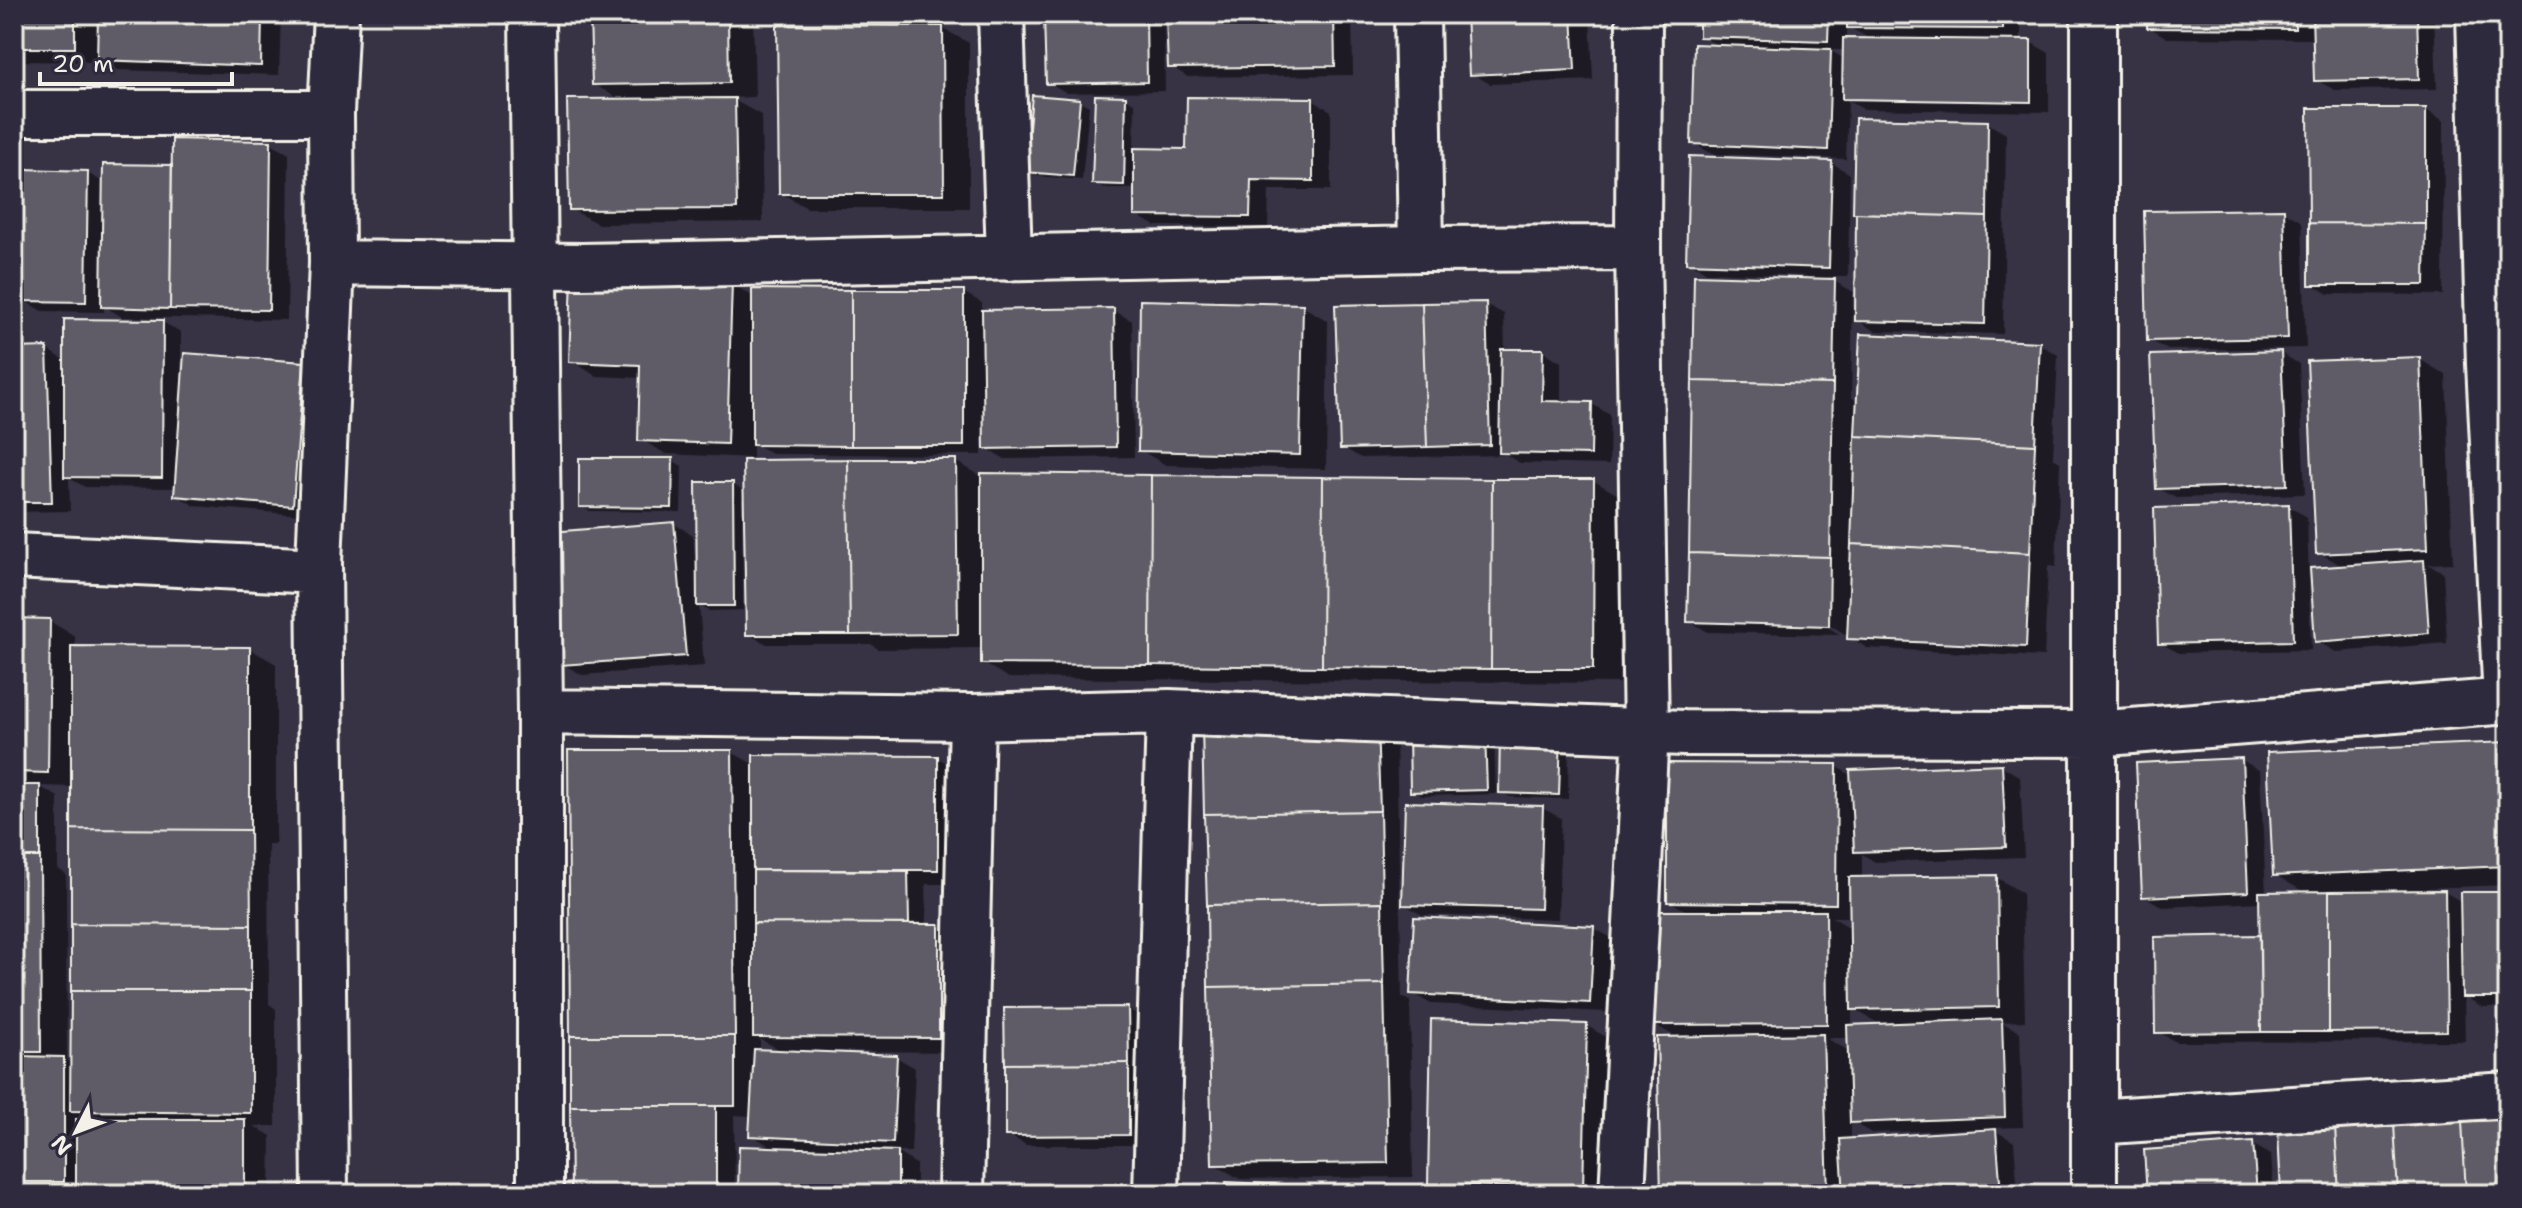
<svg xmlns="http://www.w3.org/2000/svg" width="2522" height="1208" font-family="'Shantell Sans',sans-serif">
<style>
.shadow{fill:#0007;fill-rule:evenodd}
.building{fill:#5f5c67;stroke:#f4f1e8;stroke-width:2}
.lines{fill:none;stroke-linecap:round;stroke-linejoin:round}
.minor-casing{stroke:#f4f1e8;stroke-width:50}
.minor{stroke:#2f2a3d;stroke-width:44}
</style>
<rect width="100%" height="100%" fill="#373244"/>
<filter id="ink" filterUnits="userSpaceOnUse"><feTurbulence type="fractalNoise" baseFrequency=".0125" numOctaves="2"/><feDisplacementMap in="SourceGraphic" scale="16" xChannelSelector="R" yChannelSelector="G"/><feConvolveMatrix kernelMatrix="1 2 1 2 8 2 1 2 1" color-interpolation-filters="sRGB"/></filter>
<g filter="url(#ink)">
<path class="shadow" d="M14,14h267l-2,61 -162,-5 -14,-8 -89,-1z
M592,14h161l2,83 -25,1 31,17 2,107 -165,2 -27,-15 52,-108 -30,-17z
M1168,14h184l1,61 -165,2 -18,-11z
M1468,14h122l3,66 -103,4 -19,-11z
M1701,14h320v28h9l19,11v59l-186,-3 -15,-9 -2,59 -134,-5 -19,-11 27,-96 -19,-11zM1847,26l25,14h-25zM1829,50h16v9z
M2149,14h285l3,75 -102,1 -19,-10 -1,-41 -148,-1 -18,-11z
M1145,15l19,11 1,65 -98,2 -19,-11z
M942,28l27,15v165h-162l-26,-15z
M1126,98l9,6 -1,46 54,1 124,-51 19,11v79h-62l-1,37 -113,-1 -19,-11v-26l-33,-1 -9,-5z
M1079,101l10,5 -7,74 -46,-4 -9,-5z
M2426,110l18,11 -1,174 -114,-1 -18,-10z
M1987,123l19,11 -3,200 -128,-3 -18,-11v-26h-4l-2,103 8,5 180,-58 19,11 -5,103 7,4 -4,105 -8,-1 -4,91 -177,-9 -46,-29 -2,3 22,13 -133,-3 -19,-11 118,-345 -100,-4 -19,-10 144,-99 18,11 -2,103h-21l30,17z
M271,143l18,11 -2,166 -165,-3 -18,-11v6l-62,-1 -19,-11v20l-9,-1v-154l12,7 61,1 18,10z
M2283,211l19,11 4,126 -138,2 -19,-10z
M732,284l22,13 209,-5 19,11v9l131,-2 19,11 2,136 -129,2 -19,-11v-15h-4v22l-209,-1 -20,-11v15l-87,-4 -26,-15 2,-61 -45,-2 -26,-15z
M1485,304l19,10 1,37h38l18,11v41l31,1 18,11 -1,50 -89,-2 -14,-8 -145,3 -19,-11z
M1302,306l26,15 -2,148 -160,-4 -26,-15z
M162,322l19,10v56l123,-24 18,11 -10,141 -117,-10 -19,-11 1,-7 -92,-1 -16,-9 1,33 -56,1v-162l33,-1 19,12z
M2281,353l18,11 6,130 -129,4 -18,-10z
M2419,359l27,16 7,188 -25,1 15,8 4,71 -111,9 -19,-11 27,-74 -26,-15z
M672,460l10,6 -1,46 -91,-1 -9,-5z
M955,461l28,16 611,4 26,15 -1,187 -610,-5 -26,-15v-15l-105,1 -7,-5h-104l-19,-10 -2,-135h-4l1,111 -34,1 -10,-6 5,61 -122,9 -19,-11 111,-140 19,11 3,36h3l33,-87 14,8z
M2288,506l19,11 4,133 -132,3 -19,-10z
M14,620l35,1 26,15v12l175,1 26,15v180h-8l1,160 7,5v117h-22l17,10 -1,58h-256zM39,786l34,1 -1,277 -5,-4 -1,-186 -8,-5v-72z
M1377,726l19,11 6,260 8,4 3,176 -173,2 -26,-15z
M1494,739l2,55 -74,2 -10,-5z
M1569,740l-1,59 -58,-2 -9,-5z
M2508,744v141l-81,3 1,4h17l17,10 46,-8v113h-26l-18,-11 1,45 -289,1 -19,-11 105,-94 -1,-35 -98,5 -19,-11 98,-136 18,11 6,123 40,-1 -31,-18z
M731,752l24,13 183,-7 26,15 -1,111h-37l1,42h11l26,15v111l-126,-1v4l58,2 19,11 -4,84h-15l20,12v30h-176l35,-45 -24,-14 1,-19 -18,-1 1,79h-162zM760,1039l24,13 -24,-1z
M1836,766l16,10 150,-10 18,11 4,80 -149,5 -13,-8v25l134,-2 26,16 3,128 -24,1 19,10 3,95 -32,1 23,14 4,52h-355l17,-155 -27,-15 37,-111 -21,-12zM1832,917h20v12zM1852,1008l31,18 -31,1zM1826,1038h23v13zM1851,1121l20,12 95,-4v4l-115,7z
M1542,808l19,10 -3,101 -136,-4 -18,-11z
M1593,928l19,10 -4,74 -177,-8 -19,-11z
M1128,1009l19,11v125h-121l-19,-11z
M1587,1026l26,15 -4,153h-160l-19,-11z
M2252,1144l19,11 3,39h-125z"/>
<path class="building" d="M14,14h61v34h-61z
M98,14h164l-1,52 -164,-6z
M590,14h138l1,69 -137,2z
M1146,14l1,68 -101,2 -2,-69z
M1166,14h168l1,52 -167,2z
M1466,14h106l3,56 -106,5z
M1699,14h130l-1,27 -129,-4z
M1847,14h156v15l-156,-1z
M2147,14h148v15l-148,-1z
M2312,14h105l2,65 -105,2z
M777,25l166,1 1,168h-165z
M1843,38l188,2v62l-189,-3z
M1694,44l137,5 -3,101 -137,-6z
M1032,95l48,4 -7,77 -48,-4z
M1095,95l31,1 -2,89 -32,-1z
M1187,97l126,1v83l-62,-1 -1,37 -116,-1v-68l52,1z
M735,98l2,111 -168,1 -2,-111z
M2308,108h118v116l-117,-1z
M1855,118l133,3 -1,96 -134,-4z
M172,139l99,2 -2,169 -99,-1z
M1689,156l143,5 -3,107 -143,-5z
M103,164l69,1 -2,144 -69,-2z
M24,169l64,2 -2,131 -65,-1z
M2284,209l4,129 -141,3 -3,-130z
M1856,213l131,4 -2,107 -130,-3z
M2309,223l117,1 -1,61h-116z
M1694,275l141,4 -2,105 -141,-3z
M572,276l160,6 -5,162 -89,-3 2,-76 -71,-3z
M752,289l99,1v156l-99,-1z
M851,290h113v156h-113z
M1140,300l163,4 -3,151 -162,-4z
M1486,302l4,143 -63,2 -5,-144z
M1422,303l5,144 -87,2 -5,-144z
M1114,308l2,139 -132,2 -2,-139z
M64,319l99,1 -1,158 -98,-1z
M1860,334l180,8 -5,103 -180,-9z
M47,347l5,155h-38v-154z
M1501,349h42l-1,52 50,1 -1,53 -92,-2z
M2281,351l6,134 -131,4 -6,-134z
M184,353l120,9 -11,144 -119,-10z
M2420,357l8,192 -112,5 -9,-193z
M1692,381l141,3 -3,173 -141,-4z
M1855,436l180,9 -5,108 -179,-9z
M579,458h94l-1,50 -93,-1z
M848,459l2,176h-104l-3,-175z
M848,459h108l2,175 -108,1z
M981,473l170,2 -1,190 -169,-1z
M1151,475l172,2 -1,190 -172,-2z
M1323,477l169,2 -1,190 -169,-2z
M1492,479h102l-1,190h-102z
M696,482h37l1,124h-37z
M2289,504l4,137 -135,3 -4,-136z
M674,522l12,134 -125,9 -10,-133z
M1851,544l179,9 -4,94 -179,-8z
M1689,553l141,4 -1,69 -142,-4z
M2424,560l5,73 -114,9 -5,-74z
M14,618l36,1 -2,154 -34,-1z
M71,646l179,1v183l-179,-1z
M1377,724l3,87 -176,3 -2,-88z
M1485,732l2,58 -77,2 -1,-59z
M1500,732l61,1 -2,62 -60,-2z
M2508,742v124l-235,10 -6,-124z
M568,750h164l3,286h-165z
M753,755l185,1v114h-185z
M2242,758l6,134 -106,5 -6,-134z
M1667,763l170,1 -1,140 -169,-2z
M2002,764l4,83 -152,5 -4,-82z
M14,785h26v72h-26z
M1405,802l138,4 -3,103 -138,-4z
M1380,811l2,91 -175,3 -3,-91z
M71,829l179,1 1,95 -180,-1z
M14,857h26l1,195h-27z
M753,870l155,1 1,53 -156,-1z
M1997,875l2,132 -148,3 -2,-133z
M2445,890l2,141 -118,1v-141z
M2329,891v141h-68l-2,-140z
M2460,892h48v105h-46z
M1382,902l2,82 -176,3 -1,-82z
M1651,911h175l1,113 -176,1z
M1414,917l180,9 -4,77 -180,-9z
M753,923l186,1v114l-186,-1z
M71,924l180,1v66h-180z
M2260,935l1,97 -106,1 -1,-96z
M1384,984l4,179 -176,2 -4,-178z
M71,991h180v122l-181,-2z
M1128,1007l1,56 -124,1 -1,-56z
M1431,1019l156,5 -4,165 -155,-5z
M2002,1019l3,98 -155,6 -3,-98z
M1823,1034l5,160h-167l-4,-157z
M570,1036h165v70h-165z
M754,1049l143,6 -4,88 -144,-7z
M14,1056l50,1v125h-50z
M1129,1063v72l-124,1v-72z
M570,1106h146v88h-145z
M76,1119h169v75h-169z
M2508,1120v74h-42l-4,-73z
M2462,1121l4,73h-68l-4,-70z
M2394,1124l4,70h-59l-4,-67z
M2335,1127l4,67h-58l-3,-63z
M1996,1129l5,65h-157l-4,-55z
M2253,1142l4,52h-110l-3,-44z
M739,1146l159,5v43h-160z
M1226,1182l142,7v5h-143z
M14,1187h55v7h-55z"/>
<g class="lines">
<defs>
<path id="minor" d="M532,14l8,698v482
M1001,14l8,244
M1417,14l4,235
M2094,14v1180
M2479,14l10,350 17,337
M14,113h317
M332,263l250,3 839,-17 217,-1
M14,556l305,15
M540,712l432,5 197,-5 515,21 410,1 414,-33
M2094,1122l414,-27
M325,1194l-6,-631 13,-300 -1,-150 5,-99
M961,1194l11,-477
M1156,1194l13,-482
M1622,1194l24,-463 -8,-483 1,-234"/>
</defs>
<use href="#minor" class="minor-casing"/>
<use href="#minor" class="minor"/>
</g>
</g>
<rect width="2522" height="1208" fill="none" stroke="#2f2a3d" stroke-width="48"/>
<rect x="24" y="24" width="2474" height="1160" fill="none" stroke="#f4f1e8" stroke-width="3" filter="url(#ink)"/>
<g transform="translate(76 1132) rotate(228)" stroke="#2f2a3d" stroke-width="6" paint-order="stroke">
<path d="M0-6L14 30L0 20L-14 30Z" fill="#f4f1e8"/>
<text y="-12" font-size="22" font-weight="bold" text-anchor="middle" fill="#f4f1e8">N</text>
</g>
<path d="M40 72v12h192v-12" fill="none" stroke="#f4f1e8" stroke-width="4"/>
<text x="52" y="72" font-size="24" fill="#f4f1e8" stroke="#2f2a3d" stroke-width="6" paint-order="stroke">20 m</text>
</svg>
